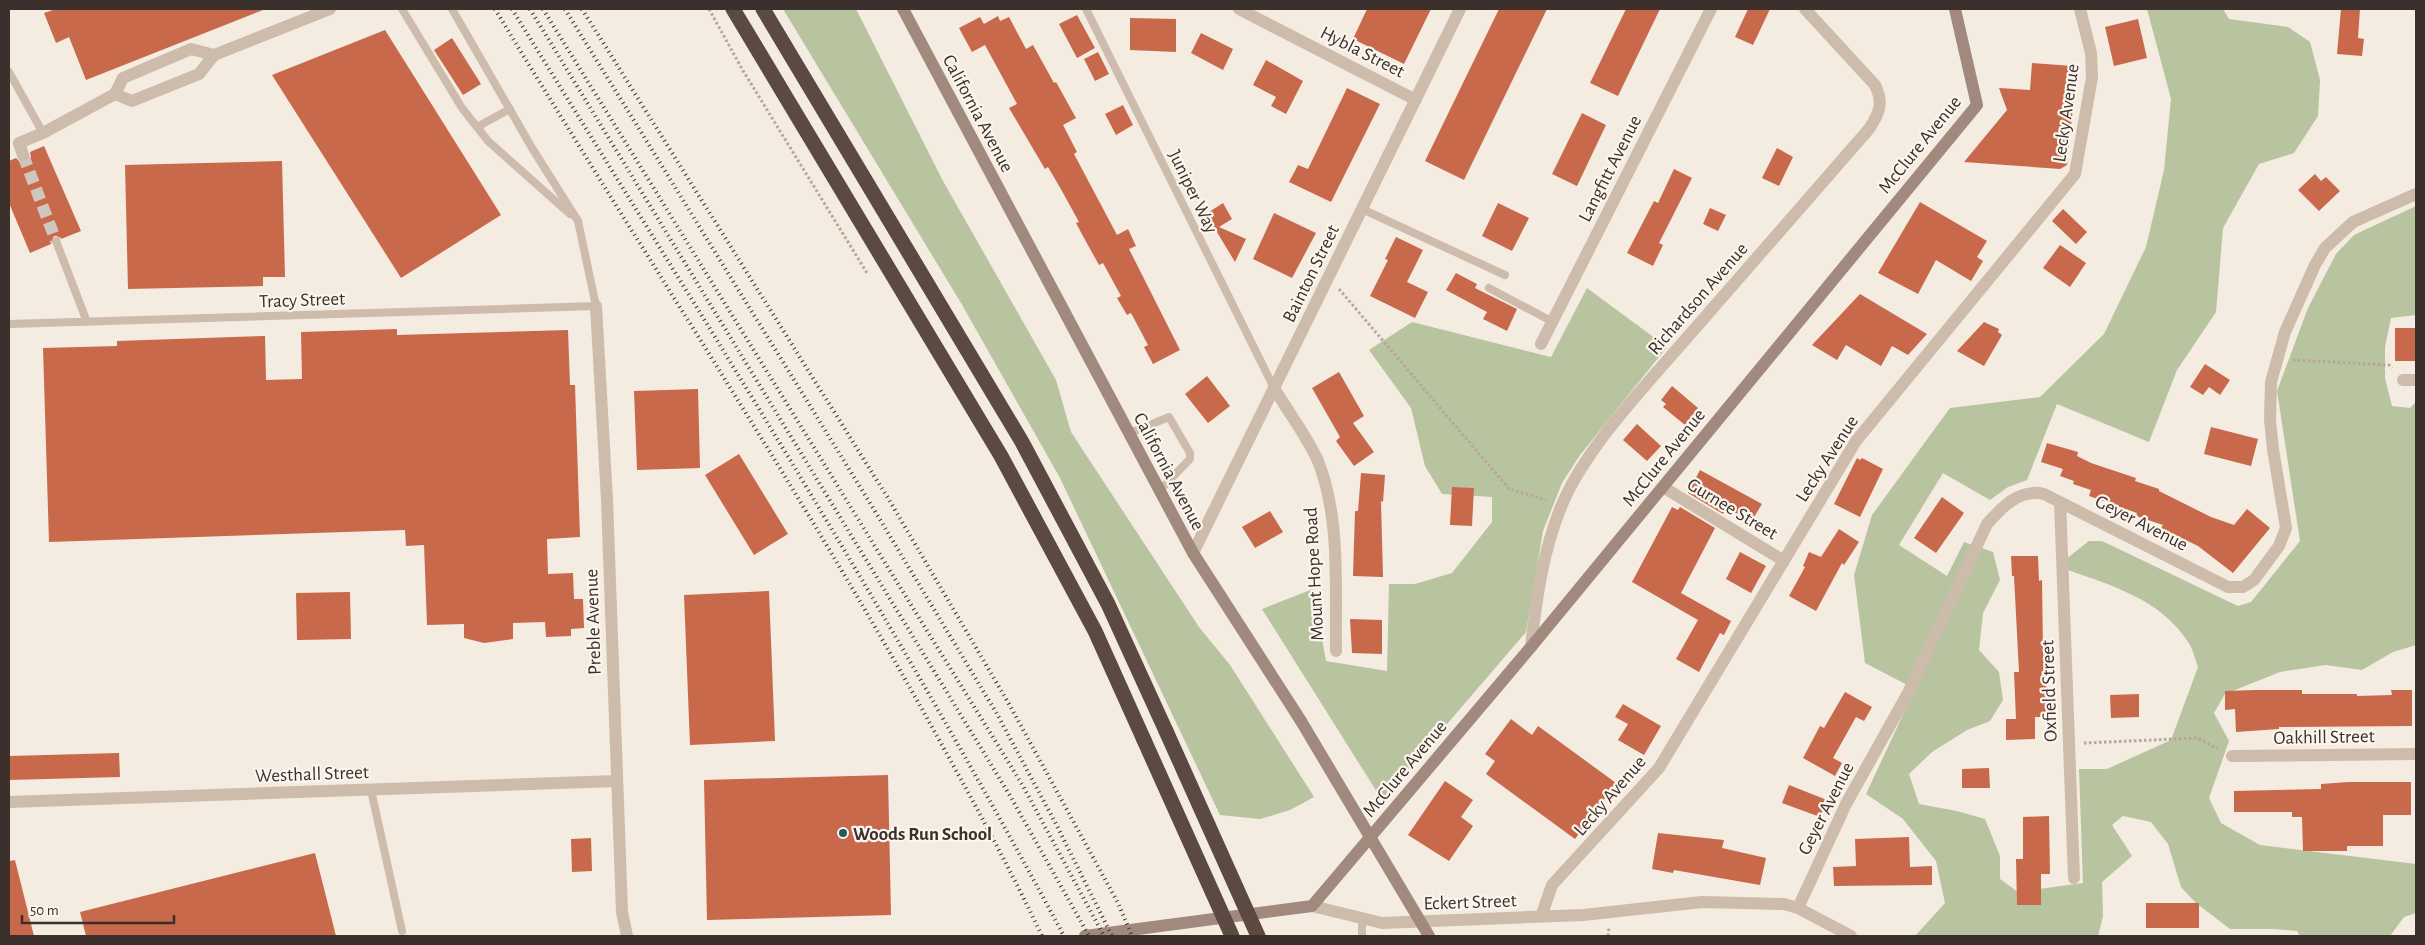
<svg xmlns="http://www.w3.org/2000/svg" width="2425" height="945" font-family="'Alegreya Sans',sans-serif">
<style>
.green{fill:#b8c4a0}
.building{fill:#c8694b}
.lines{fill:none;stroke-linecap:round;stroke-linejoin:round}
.street-tunnel{stroke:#cfc6bd;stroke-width:12;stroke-dasharray:12 6;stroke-linecap:butt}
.path{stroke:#b9a596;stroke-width:3;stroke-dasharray:2.5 2.5;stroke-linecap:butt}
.lane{stroke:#cdbbac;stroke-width:8}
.street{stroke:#cdbbac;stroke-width:12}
.secondary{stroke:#a18a7d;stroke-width:12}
.highway{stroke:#5c4a42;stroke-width:15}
.rail{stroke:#3b302b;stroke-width:4;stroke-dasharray:1 4;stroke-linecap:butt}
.secondary-bridge{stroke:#a18a7d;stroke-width:12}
.highway-bridge{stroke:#5c4a42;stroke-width:15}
.poi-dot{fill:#1f5a5e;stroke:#fbf5ee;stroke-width:2}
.labels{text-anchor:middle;stroke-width:4.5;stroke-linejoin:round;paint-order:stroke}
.street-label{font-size:19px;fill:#3b302b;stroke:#fbf5ee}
.poi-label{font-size:19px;font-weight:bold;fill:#3b302b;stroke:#fbf5ee;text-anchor:start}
</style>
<rect width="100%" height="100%" fill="#f4ebe1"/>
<path class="green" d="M783,9h73l87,172 113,199 15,52 128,195 31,38 84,132 -24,13 -30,9 -40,-4 -160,-337 -99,-175z
M2147,9h76l6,10 59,8 22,15 10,38 -2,36 -24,37 -35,11 -36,64 -7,84 -39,58 -28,72 -92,-38 -30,76 -19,7 -18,13 -47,-27 -44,72 48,31 17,-34 29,10 7,28 -17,33 -4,37 20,22 4,28 -13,21 -23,9 -35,22 -23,22 10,30 38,7 28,8 15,37v23l18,13 65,-9 -4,-114h28l64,-29 27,-73c-3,-8 -5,-18 -10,-25 -27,-43 -78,-57 -123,-73l1,-10 23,-18h13l136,65 13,-4 49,-61 -23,-150 31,-83 28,-54 18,-19 62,-29v109l-25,3 -6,29v31l7,28 18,2 5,-5 1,-9v251l-23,7 -31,18 -36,-5 -46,7 -55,22 -11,19 15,28 -20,57 12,25 39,22 156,19v49l-12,4 -14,19h-90l-3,-5 -24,-2h-43l-34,-26 -15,-16 -13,-43 -17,-22 -28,-6 -11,9 20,31 -30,26 1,34 -5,20h-183l30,-33 -9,-42 -33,-42 -37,-25 49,-105 -50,-26 -11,-88 18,-60 78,-107 90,-11 64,-63 42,-87 18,-77 7,-71z
M1587,288l80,59 -87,108 -18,28 -19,48 -17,101 -144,168 -120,-191 51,-20 13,72 61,10 2,-87h26l37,-11 40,-51v-25l-50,-3 -17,-28 -14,-58 -42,-58 43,-28 139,35z"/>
<path class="building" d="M56,9h206l1,1 -177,70 -17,-43 -13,6 -12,-30z
M1367,9h64l-27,55 -51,-25z
M1499,9h48l-83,171 -39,-19z
M1626,9h34l-42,87 -28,-13z
M1748,9h22l-17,36 -18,-8z
M2341,9h19l-2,29 6,1 -2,17 -25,-2z
M1077,15l18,33 -18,10 -18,-34z
M998,16l2,5 9,-4 17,32 7,-4 21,38 2,-1 20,36 -13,7 14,27 -3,2 43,81 11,-6 8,17 -7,3 51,101 -27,14 -9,-17 4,-2 -17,-32 -4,2 -10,-17 4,-2 -18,-33 -4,2 -15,-27 -8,-15 3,-1 -17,-31 -14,-24 -3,2 -36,-61 8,-4 -32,-59 -13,7 -13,-24 21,-11 4,7z
M1130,18l46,1v33l-46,-2z
M2138,19l9,39 -33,8 -9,-39z
M385,30l116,185 -100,63 -129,-203z
M1201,33l32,16 -10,21 -32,-17z
M452,38l29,46 -18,11 -29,-45z
M1098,52l11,22 -14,7 -11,-22z
M1266,60l37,21 -17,33 -15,-8 5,-9 -23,-12z
M2032,63l40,3 -2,22h5l-8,77 -7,4 -96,-7 43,-52 -8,-22 31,2z
M1347,88l33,16 -49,98 -42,-20 9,-17 10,4z
M1123,105l10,20 -17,10 -11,-21z
M1582,113l24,12 -29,61 -25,-12z
M44,146l37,85 -20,8 -4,-3h-3l-3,8 -21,9 -21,-50v-42l7,-3 5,5 5,-1 5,-5 -1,-5z
M1777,148l16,9 -14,29 -17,-8z
M282,161l3,116h-22v9l-135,3 -3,-124z
M1674,169l18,9 -33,65 4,2 -10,21 -26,-13 27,-52 4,2z
M2315,174l6,7 5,-4 14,14 -21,20 -21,-21z
M1920,202l67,39 -10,16 6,4 -12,20 -35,-21 -18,34 -40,-21z
M1223,203l9,16 -13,8 27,12 -11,23 -29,-48z
M1498,203l31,15 -17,33 -30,-15z
M1710,208l16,7 -8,16 -15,-7z
M2063,209l24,23 -11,12 -24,-23z
M1274,213l42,20 -24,45 -39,-19z
M1396,237l27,13 -16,32 21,10 -13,26 -45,-22 18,-36 -3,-1z
M2060,245l26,18 -16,24 -27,-19z
M1456,273l21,11 -2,4 42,21 -10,22 -24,-12 4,-7 -41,-22z
M1860,294l67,40 -19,21 -16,-9 -11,20 -35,-21 -9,15 -25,-15z
M1984,322l15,7 -1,3 4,3 -18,31 -27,-15z
M2395,328h21v33h-21z
M397,329v6l171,-5 2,55h5l5,152 -33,2 1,35 25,-1 1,26h9l1,29 -13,1v7l-25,1 -1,-15 -32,1v16l-29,4 -20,-5v-14l-37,1 -3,-80 -18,1 -1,-16 -356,12 -6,-194 74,-2v-5l148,-5 1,44 36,-1 -1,-47z
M2205,364l25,16 -10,15 -11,-8 -6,8 -13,-8z
M1339,372l25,44 -11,7 21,29 -20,14 -18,-25 4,-4 -28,-49z
M1207,376l23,30 -22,17 -23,-29z
M1672,386l26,22 -13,17 -22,-18 3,-3 -5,-4z
M698,389l2,79 -63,2 -3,-79z
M1637,424l24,22 -14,15 -24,-21z
M2211,427l47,12 -7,27 -47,-12z
M2047,443l31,9 -1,4 14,7 45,15 -1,3 24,8v2l52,26 23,8 13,-16 23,19 -37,45 -35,-27 -37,-18 2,-3 -27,-9 1,-3 -48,-17 2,-6 -18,-6 1,-3 -14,-5 3,-7 -22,-7z
M739,454l49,80 -34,21 -49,-80z
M1857,458l3,2 2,-2 21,11 -23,48 -26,-13z
M1700,470l62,34 -11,18 -24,-14 -4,6 -35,-21z
M1361,473l24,2 -2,27 -2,-1 2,76 -30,-1 2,-65h3z
M1452,487l22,1 -2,38 -22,-1z
M1942,497l22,16 -28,40 -22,-15z
M1672,507l6,3 2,-3 35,21 -34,65 50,28 -7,14 -4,-2 -21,39 -23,-13 22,-39 -66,-38z
M1270,511l13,21 -28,16 -13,-21z
M1839,529l20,13 -15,23 -2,-2 -26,48 -27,-15 16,-29 -2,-1 6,-14 12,5z
M1740,552l26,14 -15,27 -25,-14z
M2011,556h27l1,25 3,-1 1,71 6,66h-14v22l-29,1v-21h10l-2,-47h5l-5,-96h-2z
M769,591l6,150 -85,4 -6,-150z
M350,592l1,47 -54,1 -1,-47z
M1350,619l32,1v34l-30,-1z
M2255,690h47v4h55v2l35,-1 -1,-5h21v36l-133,1v2l-43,3 -1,-23 -10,1v-19z
M1845,692l27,15 -8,14 -8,-4 -23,41 9,5 -7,13 -32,-18 17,-32 4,2z
M2139,694v23l-28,1 -1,-23z
M1623,704l38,22 -17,29 -26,-15 10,-16 -13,-7z
M1511,719l21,16 6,-9 78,57 -41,56 -89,-65 9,-13 -10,-7z
M119,753l1,24 -111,3v-24z
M1989,768l1,20h-28v-19z
M888,775l3,140 -184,5 -3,-140z
M1445,781l28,19 -12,17 12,9 -24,35 -41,-26z
M2349,782h62v33h-28v31h-36v5h-44l-1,-34h-10v-5h-58v-21l87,-2v-5z
M1789,785l38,15 -7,17 -38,-14z
M2049,816l1,58h-9v31h-24l-1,-46h7v-42z
M1658,833l66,7 -2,8 44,10 -6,27 -86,-15 -1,3 -21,-4z
M1909,837l1,30 22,-1v19l-98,1 -1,-19 23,-1 -1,-27z
M591,838l1,33 -20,1 -1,-33z
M315,853l21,83h-250l-6,-24z
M15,860l19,76h-25v-75z
M2146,903h53v25h-53z"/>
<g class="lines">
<path class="street-tunnel" d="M23,155l33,86"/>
<path class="path" d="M709,9l33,60 125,204
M1339,289l170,200 37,11
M2293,360l96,5 3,3
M2084,743l113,-5 21,11
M1608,936l1,-9"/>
<path class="lane" d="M402,9l60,99 26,33 82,73
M1086,9l188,379
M9,72l34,61
M477,127l33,-18
M1362,209l143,66
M56,241l31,81
M1489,288l64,34
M9,324l587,-18 -18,-85 -46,-73 -80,-139
M1130,433l39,-16 21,36v6l-30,31
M371,790l31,141
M1362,920v16"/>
<path class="street" d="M1239,9l177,91
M115,94l17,7 67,-27 15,-19 116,-46
M23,155l-4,-12 24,-10 72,-39 8,-16 68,-29 23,6
M596,306l11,194 15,412 5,24
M1541,344l170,-335
M2403,380h13
M1274,388c13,22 34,50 44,73 23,58 17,128 18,190
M1663,487l121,74
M2060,502l14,376
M1193,553l267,-544
M1531,647c5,-47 12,-96 30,-140 23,-57 83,-120 124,-167 61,-70 123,-141 184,-211 10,-15 15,-26 6,-44l-70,-76
M2232,756l184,-2
M9,802l607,-21
M1312,906l70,17 201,-8 119,-13 82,2 14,4 53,28
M1798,908l48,-104 62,-111 79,-169c15,-17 33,-36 57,-30l184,93h15l11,-7 25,-34 7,-18 -13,-79 -3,-29 1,-38 14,-50 30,-67 10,-17 28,-26 63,-28
M1541,917l11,-32 107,-117 197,-327 219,-267 17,-97 -1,-24 -11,-44"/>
<path class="secondary" d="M903,9l290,544 108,168
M1085,936l227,-30 219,-259 446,-542 -22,-96"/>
<path class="highway" d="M733,9l268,447 94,175 49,109
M763,9l259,433 86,162 58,127"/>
<path class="rail" d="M495,9c140,232 290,457 423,693 43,77 86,154 124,234
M512,9c189,306 382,610 552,927
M530,9l479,785 80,142
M543,9l480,777 81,150
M565,9l305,494 127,211 59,110 56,112
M582,9l306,489 121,206 109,199 14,33"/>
<path class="secondary-bridge" d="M1301,721l128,215"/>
<path class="highway-bridge" d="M1166,731l92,205
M1144,740l88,196"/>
</g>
<circle class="poi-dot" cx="843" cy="833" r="5"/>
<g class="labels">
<g class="street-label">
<text transform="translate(1363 51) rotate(27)" y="7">Hybla Street</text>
<text transform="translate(979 113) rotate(62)" y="7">California Avenue</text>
<text transform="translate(2065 113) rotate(-82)" y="7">Lecky Avenue</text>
<text transform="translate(1919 144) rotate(-51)" y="7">McClure Avenue</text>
<text transform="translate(1609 168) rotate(-63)" y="7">Langfitt Avenue</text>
<text transform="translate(1194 191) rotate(64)" y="7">Juniper Way</text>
<text transform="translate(1310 273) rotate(-64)" y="7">Bainton Street</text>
<text transform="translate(1697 298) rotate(-49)" y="7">Richardson Avenue</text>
<text transform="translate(302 299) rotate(-2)" y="7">Tracy Street</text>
<text transform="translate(1663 457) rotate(-51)" y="7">McClure Avenue</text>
<text transform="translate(1826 458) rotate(-57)" y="7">Lecky Avenue</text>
<text transform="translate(1170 471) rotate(62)" y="7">California Avenue</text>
<text transform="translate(1733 508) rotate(31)" y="7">Gurnee Street</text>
<text transform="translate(2142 522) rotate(27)" y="7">Geyer Avenue</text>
<text transform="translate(1313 574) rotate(-93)" y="7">Mount Hope Road</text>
<text transform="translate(592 622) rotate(-92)" y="7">Preble Avenue</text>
<text transform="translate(2048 691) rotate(-92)" y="7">Oxfield Street</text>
<text transform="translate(2324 736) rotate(-1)" y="7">Oakhill Street</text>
<text transform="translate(1404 768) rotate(-50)" y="7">McClure Avenue</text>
<text transform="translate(312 773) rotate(-2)" y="7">Westhall Street</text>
<text transform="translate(1609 795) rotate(-49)" y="7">Lecky Avenue</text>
<text transform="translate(1825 808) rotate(-63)" y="7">Geyer Avenue</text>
<text transform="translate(1470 901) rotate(-2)" y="7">Eckert Street</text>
</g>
<g class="poi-label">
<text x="853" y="840">Woods Run School</text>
</g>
</g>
<rect width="2425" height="945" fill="none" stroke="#3b302b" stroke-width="20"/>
<path d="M22 915v8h152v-8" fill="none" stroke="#3b302b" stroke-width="2.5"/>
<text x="30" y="915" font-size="15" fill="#3b302b" stroke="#fbf5ee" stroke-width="4" paint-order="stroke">50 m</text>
</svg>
